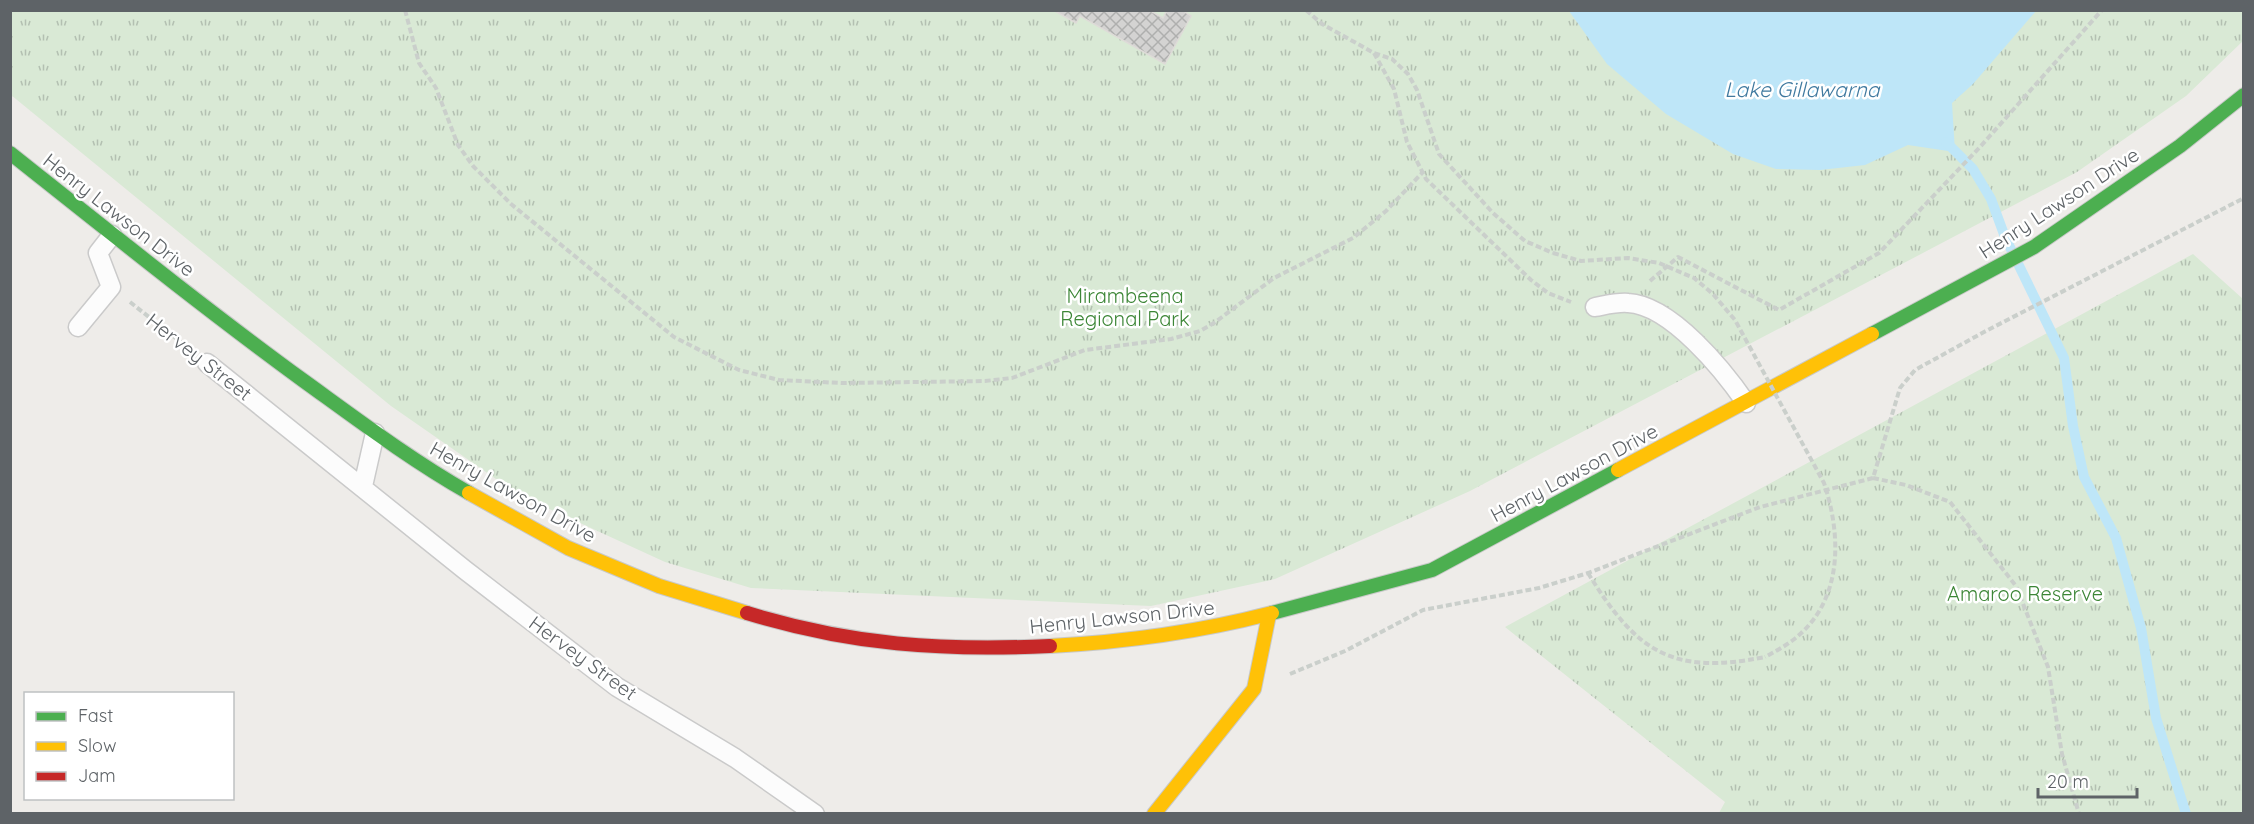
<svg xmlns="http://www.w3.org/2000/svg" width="2254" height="824" font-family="Quicksand,sans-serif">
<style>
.park{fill:url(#park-tufts)}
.water{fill:#bee6f8}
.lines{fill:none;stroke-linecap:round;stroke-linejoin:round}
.stream{stroke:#bee6f8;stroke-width:10}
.building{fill:url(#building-cross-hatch);stroke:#dedbd8;stroke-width:1.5}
.lane-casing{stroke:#cacaca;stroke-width:21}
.fast-casing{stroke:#c8c9c8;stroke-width:16}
.slow-casing{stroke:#c8c9c8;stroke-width:16}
.jam-casing{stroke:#c8c9c8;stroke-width:16}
.path{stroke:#cacfcb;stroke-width:4;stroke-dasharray:6 3;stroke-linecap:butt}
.lane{stroke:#fcfcfc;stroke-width:18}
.fast{stroke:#4caf50;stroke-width:14}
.slow{stroke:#ffc107;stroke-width:14}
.jam{stroke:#c62828;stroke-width:14}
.path-bridge{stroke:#cacfcb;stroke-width:4;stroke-dasharray:6 3;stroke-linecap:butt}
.labels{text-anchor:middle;stroke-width:5;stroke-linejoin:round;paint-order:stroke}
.street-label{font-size:20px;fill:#5e6367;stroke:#fff}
.park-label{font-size:20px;fill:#3c8636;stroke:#fff}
.water-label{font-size:21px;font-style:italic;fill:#3f799f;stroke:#fff}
</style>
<defs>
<pattern id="park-tufts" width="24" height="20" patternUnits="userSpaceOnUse" patternTransform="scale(1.5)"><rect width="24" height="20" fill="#d9e9d5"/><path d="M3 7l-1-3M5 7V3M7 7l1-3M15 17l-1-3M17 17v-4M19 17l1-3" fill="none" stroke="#b3c0b1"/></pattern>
<pattern id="building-cross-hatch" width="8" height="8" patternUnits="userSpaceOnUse" patternTransform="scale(1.5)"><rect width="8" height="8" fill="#d4d3d2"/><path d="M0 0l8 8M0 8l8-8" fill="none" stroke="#afafae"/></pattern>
</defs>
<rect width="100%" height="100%" fill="#eeece9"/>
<path class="park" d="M2243,10l1,30 -58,56 -109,76 -607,319 -195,88 -124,27 -400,-18 -86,-26 -146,-67 -128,-89 -380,-311 -1,-84z
M2193,254l50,45v514h-524l6,-11 -220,-175z"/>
<path class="water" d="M1569,11h467l-63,73 -21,19 3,49 -47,-7 -43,20 -45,5 -44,-1 -43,-15 -67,-40 -59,-50z"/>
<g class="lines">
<path class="stream" d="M1946,142l27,27 18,30 14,38 59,121 9,68 11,51 32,61 25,90 15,90 30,96"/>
</g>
<path class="building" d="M1053,10h96l14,8 4,-8h15l9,6 -26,48 -85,-48 -4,7z"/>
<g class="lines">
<defs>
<path id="lane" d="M1595,307c11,-2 23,-5 33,-4 43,2 96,68 118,100
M78,327l33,-40 -13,-34 14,-18
M207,363l258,207 152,117 118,71 80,56
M363,486l12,-53"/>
<path id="fast" d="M10,153c97,77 194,155 294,228 54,39 107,79 165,112
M1872,334l162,-87 146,-101 64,-51
M1272,613l160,-43 186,-100"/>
<path id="slow" d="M1618,470l254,-136
M469,493l99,55 91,38 88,27
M1050,646c75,-4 149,-14 222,-33
M1154,814l100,-125 15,-74"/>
<path id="jam" d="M747,613c105,32 194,38 303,33"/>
</defs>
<use href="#lane" class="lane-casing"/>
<use href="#fast" class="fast-casing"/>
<use href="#slow" class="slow-casing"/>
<use href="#jam" class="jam-casing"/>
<path class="path" d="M405,10l14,53 17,25 22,57 15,21 38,38 163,133 65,33 40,10 62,3 144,-2 27,-3 73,-28 86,-11 29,-8 14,-8 60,-45 79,-40 33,-27 36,-38
M1306,10l16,14 52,29 18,6 16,15 9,16 22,64 54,59 32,28 28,12
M1374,53l20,36 13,53 19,37 105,101 17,13 23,9
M1650,281l28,-24 101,53 100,-57 101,-106 122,-137
M130,302l58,46
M1873,478l33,7 44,17 66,84 32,81 14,87 17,60
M1588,573c48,78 83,103 177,84
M1290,674l55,-23 78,-41 116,-22 49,-15 172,-66 113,-29 27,-90 15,-18 69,-38 260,-134"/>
<use href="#lane" class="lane"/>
<use href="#fast" class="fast"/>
<use href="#slow" class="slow"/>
<use href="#jam" class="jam"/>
<path class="path-bridge" d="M1553,253l28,8 47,-3 31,5 35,15 19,16 22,26 89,163c18,54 19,119 -31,157 -9,7 -19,12 -28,17"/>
</g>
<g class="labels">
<g class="street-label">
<text transform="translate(2059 203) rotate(-33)" y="7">Henry Lawson Drive</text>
<text transform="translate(119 215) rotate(38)" y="7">Henry Lawson Drive</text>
<text transform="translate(199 357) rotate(38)" y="7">Hervey Street</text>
<text transform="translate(1574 473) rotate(-28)" y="7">Henry Lawson Drive</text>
<text transform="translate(513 492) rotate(29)" y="7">Henry Lawson Drive</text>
<text transform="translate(1122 617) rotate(-6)" y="7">Henry Lawson Drive</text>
<text transform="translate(583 658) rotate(36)" y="7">Hervey Street</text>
</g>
<g class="park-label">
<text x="1125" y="303">Mirambeena<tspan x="1125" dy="23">Regional Park</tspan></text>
<text x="2025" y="601">Amaroo Reserve</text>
</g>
<g class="water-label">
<text x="1802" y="97">Lake Gillawarna</text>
</g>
</g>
<rect width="2254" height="824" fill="none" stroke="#5e6367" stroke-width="24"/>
<rect x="24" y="692" width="210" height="108" fill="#ffffff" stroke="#bfc1c2" stroke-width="1.5"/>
<rect x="36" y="712" width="30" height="9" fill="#4caf50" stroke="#bfc1c2" stroke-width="1.5"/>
<text x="78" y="722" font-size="18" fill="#5e6367">Fast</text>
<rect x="36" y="742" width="30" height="9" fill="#ffc107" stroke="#bfc1c2" stroke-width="1.5"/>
<text x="78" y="752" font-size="18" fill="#5e6367">Slow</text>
<rect x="36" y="772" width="30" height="9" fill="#c62828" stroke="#bfc1c2" stroke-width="1.5"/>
<text x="78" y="782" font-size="18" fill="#5e6367">Jam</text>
<path d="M2038 788v9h99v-9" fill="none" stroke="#5e6367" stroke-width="3"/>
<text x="2047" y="788" font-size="18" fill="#5e6367" stroke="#ffffff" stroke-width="4.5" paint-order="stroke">20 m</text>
</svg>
